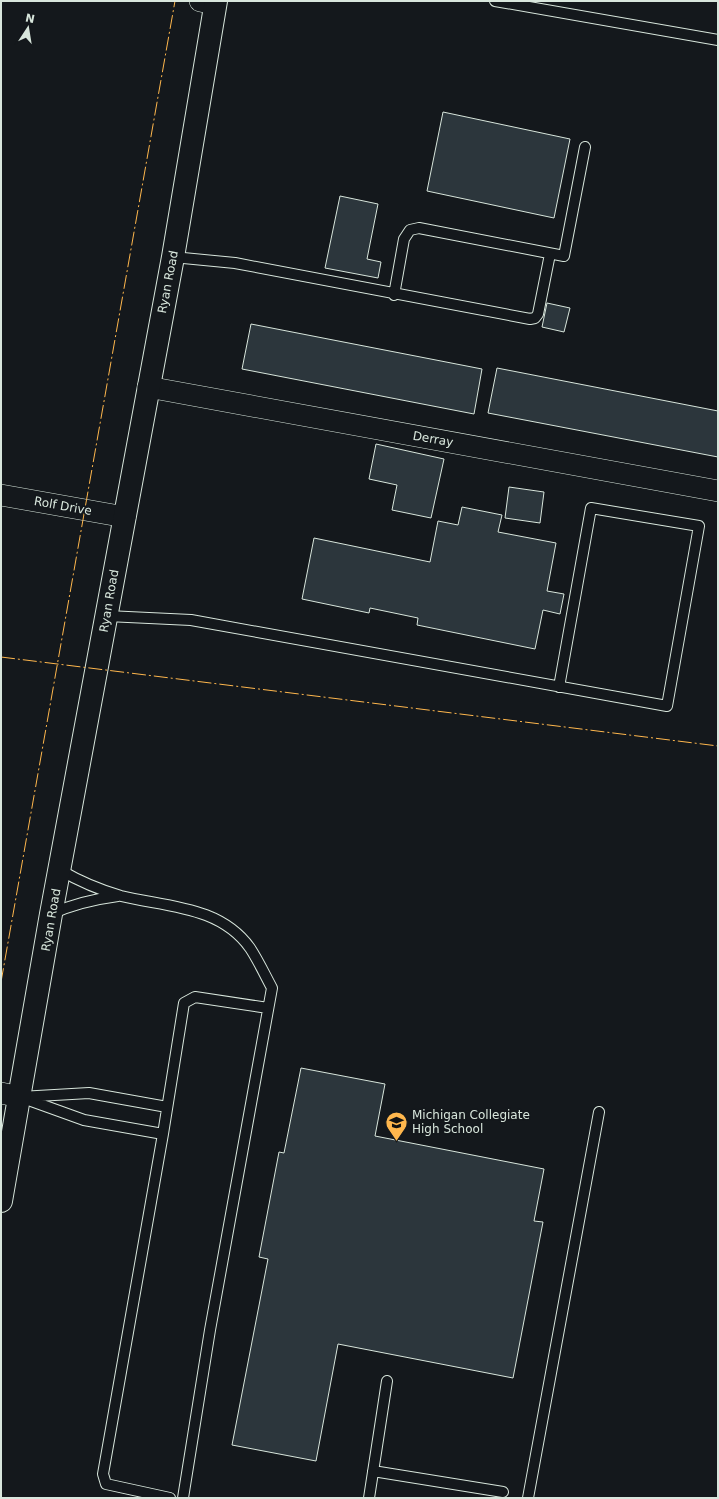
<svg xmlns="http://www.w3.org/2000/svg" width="719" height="1499" font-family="'DejaVu Sans',sans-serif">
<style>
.building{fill:#2c363c;stroke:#d8e6dc}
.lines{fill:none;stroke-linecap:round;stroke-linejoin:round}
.service-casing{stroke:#d8e6dc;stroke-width:12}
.minor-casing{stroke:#d8e6dc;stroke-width:22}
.secondary-casing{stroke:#d8e6dc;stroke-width:24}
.service{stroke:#14181c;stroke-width:10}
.minor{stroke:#14181c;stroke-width:21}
.secondary{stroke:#14181c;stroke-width:22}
.power{stroke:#ffb74d;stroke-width:1;stroke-dasharray:14 3 2 3;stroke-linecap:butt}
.labels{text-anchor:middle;stroke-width:3;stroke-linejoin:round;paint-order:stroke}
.street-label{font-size:12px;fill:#d8e6dc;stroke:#14181c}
.poi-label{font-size:12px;fill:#d8e6dc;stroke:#14181c;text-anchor:start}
</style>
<rect width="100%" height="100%" fill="#14181c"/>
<path class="building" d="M443,112l127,27 -16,79 -127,-27z
M340,196l38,8 -11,55 14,3 -3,16 -53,-10z
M547,303l23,5 -6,24 -22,-5z
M251,324l231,45 -8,45 -232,-45z
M497,368l221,43v46l-230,-44z
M376,444l68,15 -13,59 -39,-8 5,-25 -28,-6z
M509,487l35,5 -4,31 -35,-5z
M462,507l40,8 -4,17 58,11 -9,48 17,3 -4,20 -17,-4 -8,39 -118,-24 1,-7 -48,-10 -1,5 -67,-14 12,-61 116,24 8,-41 20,4z
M301,1068l84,16 -10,52 169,33 -10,52 9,1 -30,156 -175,-34 -22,117 -84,-16 36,-186 -9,-2 20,-105 5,1z"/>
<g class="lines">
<defs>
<path id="service" d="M495,1l223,39
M173,257l62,6 295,56 5,-1 3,-4 12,-60
M394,295l10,-56 6,-9 9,-2 145,28 21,-109
M107,616l84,4 476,86 32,-180 -108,-18 -32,179
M60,870c19,11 40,20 61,26 46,11 99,10 129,52 8,12 15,27 22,40l-62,342 -27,168
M51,914c22,-10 44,-15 67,-18
M20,1097l69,-4 78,14
M23,1098l61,22 79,14
M373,1471l130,21
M170,1498l-64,-14 -3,-10 60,-340 21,-131 11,-6 73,11
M369,1498l18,-117
M528,1498l71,-386"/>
<path id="minor" d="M200,1l15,3
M148,387l570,104
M1,495l124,22
M1,1093l19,4"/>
<path id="secondary" d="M1,1201l50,-287 122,-657 43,-256"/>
</defs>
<use href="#service" class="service-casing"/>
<use href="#minor" class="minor-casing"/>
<use href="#secondary" class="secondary-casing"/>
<use href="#service" class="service"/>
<use href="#minor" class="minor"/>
<use href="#secondary" class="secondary"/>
<path class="power" d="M1,657l717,89
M1,982l174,-981"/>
</g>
<defs>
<symbol id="school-pin" viewBox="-11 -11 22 30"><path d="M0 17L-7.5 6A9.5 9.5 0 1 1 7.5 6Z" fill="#ffb74d" stroke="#14181c"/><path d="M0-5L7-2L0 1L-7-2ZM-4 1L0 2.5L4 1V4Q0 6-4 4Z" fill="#111"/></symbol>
</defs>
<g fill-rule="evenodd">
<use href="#school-pin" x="384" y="1110" width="25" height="34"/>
</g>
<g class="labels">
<g class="street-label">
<text transform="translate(168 282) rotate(-79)" y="4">Ryan Road</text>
<text transform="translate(433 439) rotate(10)" y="4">Derray</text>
<text transform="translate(63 506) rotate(10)" y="4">Rolf Drive</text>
<text transform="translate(109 601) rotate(-80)" y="4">Ryan Road</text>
<text transform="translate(51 920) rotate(-80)" y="4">Ryan Road</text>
</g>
<g class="poi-label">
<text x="412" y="1119">Michigan Collegiate<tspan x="412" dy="14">High School</tspan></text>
</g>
</g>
<rect width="719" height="1499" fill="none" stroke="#d8e6dc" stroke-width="4"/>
<g transform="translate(28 28) rotate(12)" stroke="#14181c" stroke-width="3" paint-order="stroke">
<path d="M0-3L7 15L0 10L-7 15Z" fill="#d8e6dc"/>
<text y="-6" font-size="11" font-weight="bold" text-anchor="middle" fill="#d8e6dc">N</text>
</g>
</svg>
